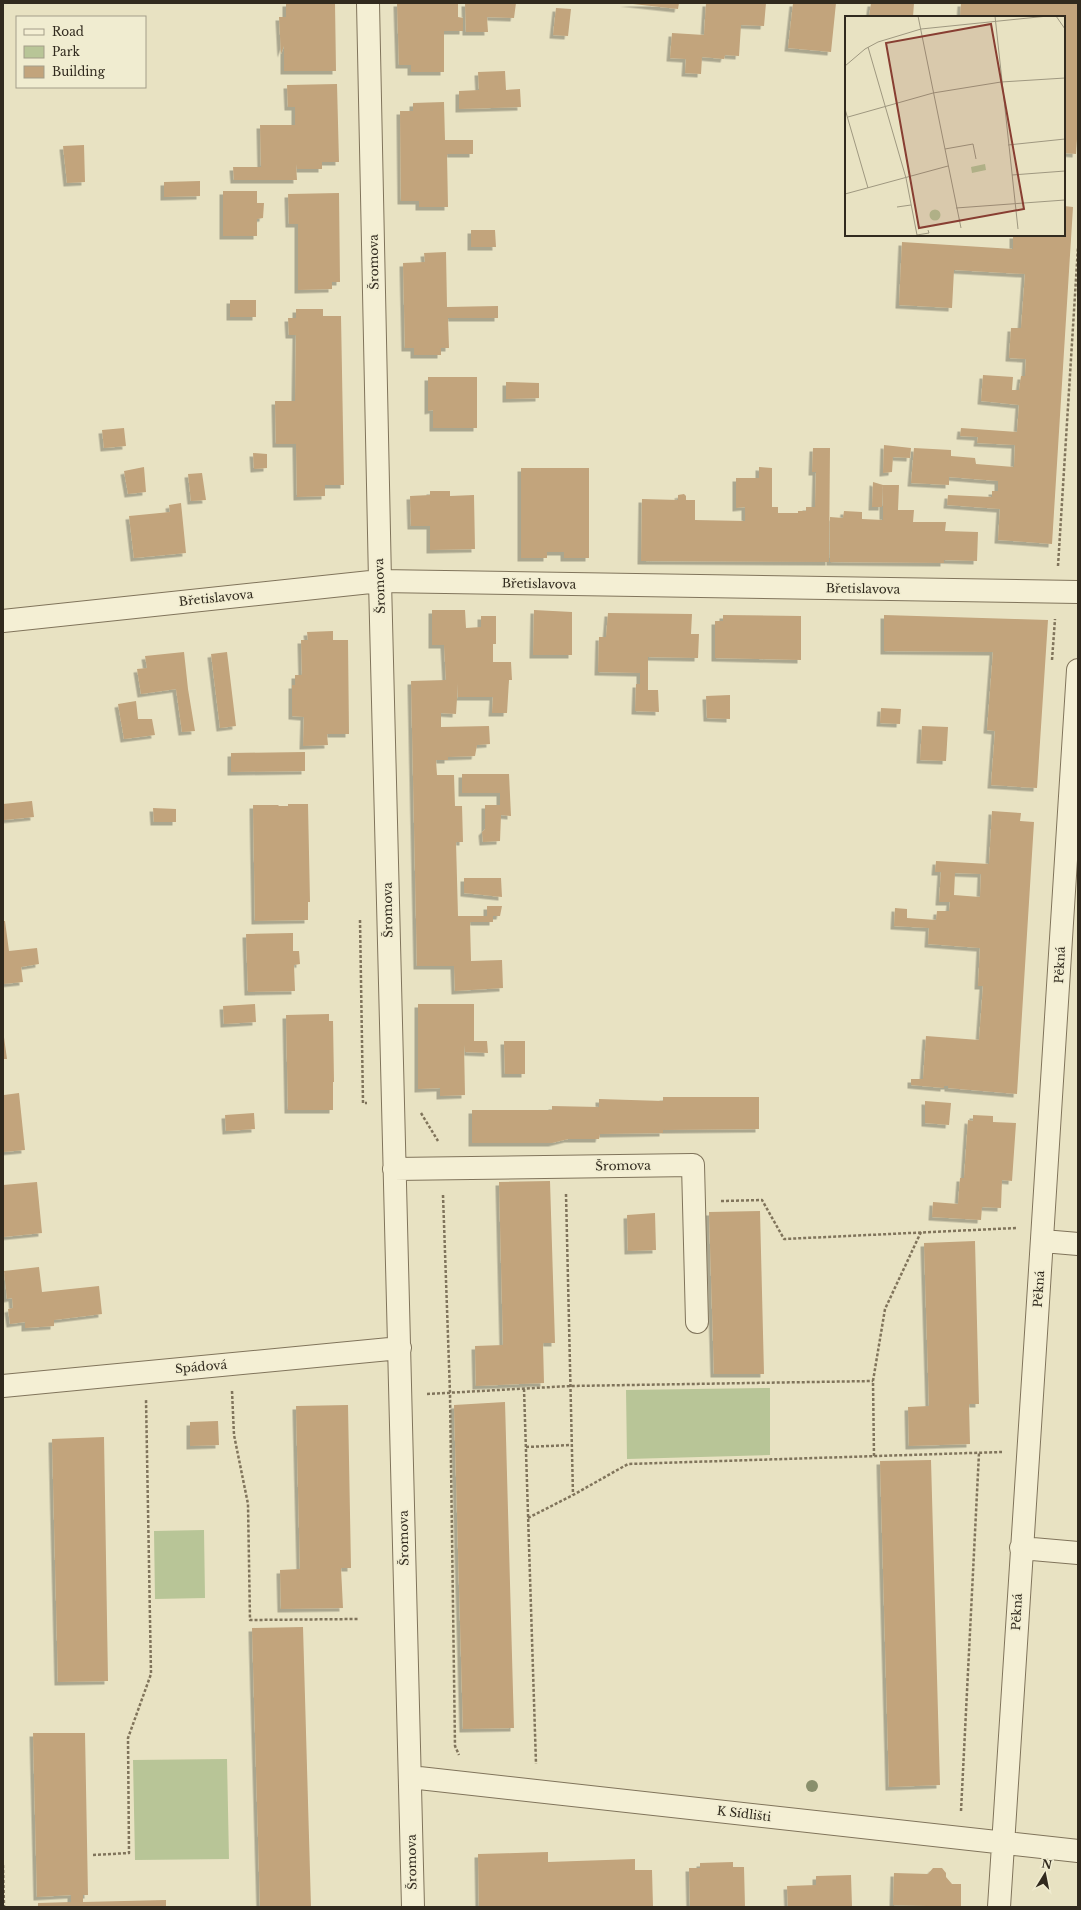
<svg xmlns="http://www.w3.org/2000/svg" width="1081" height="1910" font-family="'Libre Baskerville',serif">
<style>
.green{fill:#b8c597}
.building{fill:#c2a47c;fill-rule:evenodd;filter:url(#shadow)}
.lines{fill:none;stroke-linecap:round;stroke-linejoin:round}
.street-casing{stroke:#80745b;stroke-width:24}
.path{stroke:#80745b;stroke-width:2.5;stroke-dasharray:3 2;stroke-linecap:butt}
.street{stroke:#f4efd4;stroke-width:22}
.tree{fill:#898f6c}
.labels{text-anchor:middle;stroke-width:3;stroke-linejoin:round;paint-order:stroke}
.street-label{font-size:12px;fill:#312a1e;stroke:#f0ecd0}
.inset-road{fill:none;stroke:#9f9880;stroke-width:1}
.view{fill:#883e32;fill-opacity:0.15;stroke:#883e32;stroke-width:2}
.inset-edge{fill:none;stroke:#312a1e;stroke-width:2}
</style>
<defs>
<filter id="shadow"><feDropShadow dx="-3.5" dy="3.5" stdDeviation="0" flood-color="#0004"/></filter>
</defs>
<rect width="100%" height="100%" fill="#e8e2c2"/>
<path class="green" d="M770,1388v67l-143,4 -1,-69z
M204,1530l1,68 -50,1 -1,-68z
M227,1759l2,100 -94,1 -2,-100z"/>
<path class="building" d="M286,3h49l1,68h-52v-25l-3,8 -2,-37h7z
M397,3h61v14l5,1v13h-19v41h-33v-7h-12z
M465,3h51l-2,15 -27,-1 1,15h-22z
M624,3h55l-1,6z
M706,3h60l-2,23 -23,-1 -2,31 -14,-1 -1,4 -22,-2 -1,17 -16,-1 1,-14 -16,-1 2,-25 32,2z
M793,3h43l-5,49 -43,-4z
M871,3h43l-1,14h-44z
M961,3h117v121l-2,30 -12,-1v-136h-104z
M556,8l15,1 -3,27 -15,-1z
M505,71l1,19 14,-1 1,18 -62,2v-18l20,-1 -1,-18z
M337,84l2,78h-17v7h-25l-1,-5 1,16h-63l-1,-13h28l-1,-42h35v-18h-7l-1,-22z
M444,102l1,38h28v14h-26l1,53h-29v-6h-18l-1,-90h13v-8z
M84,145l1,37 -18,1 -4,-37z
M200,181v15l-36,1v-15z
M223,191h34v12h7l-1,15 -6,1v17h-34z
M339,193l1,89h-8v7l-34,1v-66h-9l-1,-30z
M1064,206l9,1 -21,337 -54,-4 2,-31 -53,-4 1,-10 44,2v-6h6v-10l-49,-4v8l-38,-2 3,-35 37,2v6l24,2 1,6 38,3 1,-22 -38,-2 1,-6 -18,-1 1,-8 56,4 2,-27 -38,-4 2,-26 30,2 -1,13h7l2,-14h4l1,-17 -17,-1 2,-30h10l4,-54 -71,-4 -2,38 -53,-3 3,-63 111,7v-14h51z
M471,230h24l1,17h-25z
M446,252l1,55 51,-1v12h-50l1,30h-8v7h-27v-7h-9l-2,-85 22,-1 -1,-9z
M230,300h26v17h-26z
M296,309h27v7h18l3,169h-19v11l-28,1 -1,-53h-20l-1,-43h20l1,-66h-7l-1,-17h8z
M428,377h49v51h-44v-18l-5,1z
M506,382l33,1v15l-33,1z
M124,428l2,18 -22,2 -2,-18z
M884,445l27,3 -1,10 -17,-1 -1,15 -9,1z
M813,448h17l-1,114 -188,-1 1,-62 36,1v-5l6,-1 2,2v4h9v20l50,1v-14l-9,1v-30h23v-11l13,1v39h6v6h20v-2h8v-4h9l1,-35h-4z
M253,453l14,1v14l-13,1z
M144,467l2,25 -18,2 -4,-23z
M521,468h68v90h-25v-6h-17v6h-26z
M202,473l4,27 -15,1 -3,-27z
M873,482l10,3 -1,22h-10z
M883,485h16l-1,25h16l-1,12h33l-1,9 33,1 -1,29 -33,-1v3l-114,-1v-45l13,1 1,-7 18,1v7l21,1z
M430,491h20v5l24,-1 1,54 -45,1v-24h-19l-1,-30 20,-1z
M181,503l5,50 -52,5 -5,-42 41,-4 -1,-7z
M432,610h33l1,18 15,-1v-11h15v28h-3v18h18l1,18h-3l-2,33h-15l1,-16h-35v-14l-2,31 -15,-1v14l48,-1 1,18 -13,1 -2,11 -27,1v3h-12l1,15h17l1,31h7l1,36h-7l2,74h29v-10h15l-2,10h-7v6h-23l1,39 31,-1 1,28 -48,3 -1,-25h-37l-6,-285 35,-1 -2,-35h-12z
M534,610l38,2v43h-39z
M608,613l84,1 -1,20h8l-1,24 -50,-1v33h10l1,22 -24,-1 1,-27h4v-11l-42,-1 1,-35h7z
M723,615l78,1v44l-86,-2v-37h8z
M884,615l164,5 -11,168 -46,-3 4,-54 -8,-1 6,-78 -109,-1z
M333,631v9h15l1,94h-22l1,11 -25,1 1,-29 -12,-1v-31h3v-10h7l-1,-35h7l-1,-8z
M184,652l4,37 7,42 -13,1 -6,-43 -35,5 -4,-25 10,-1 -2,-12z
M227,652l9,74 -16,2 -9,-74z
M730,695v24l-23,-1 -1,-22z
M136,701l2,18h14l3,16 -31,4 -6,-35z
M881,708l20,1 -1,15 -20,-1z
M922,726l26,1 -2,34 -26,-1z
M305,752v19l-74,1v-19z
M462,774h47l2,42 -10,-1 -1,26 -17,1 -1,-10 3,-3v-24h15v-12h-38z
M32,801l2,16 -30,3 -1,-16z
M288,804h20l2,98h-2v18l-53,1 -2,-116h25l1,1h9z
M153,808l23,1v13h-22z
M992,811l29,2 -1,8 14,1 -17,272 -69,-6v-2h-4v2l-33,-3v-6h12l3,-43 53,4 4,-54h-5l2,-38 -52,-4 1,-16 -35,-2 1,-18 12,1v9l29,2 1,-9h12l1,-9h-11l2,-30h-6l1,-11 53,3zM955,873l26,1 -1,23 -26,-2z
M464,878h37l1,19 -38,-4z
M3,921h2l4,30 28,-3 2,16 -18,3 2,15 -20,2z
M293,933v18h6l1,13 -6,1 1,26 -47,1 -2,-58z
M255,1004l1,18 -32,2 -1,-18z
M418,1004h56v37h13l1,12 -23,-1 -1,-7 1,50 -25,1v-8l-22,1z
M329,1014v7h4l1,61h-1v28h-45l-2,-95z
M3,1030l4,29h-4z
M504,1041h21v33h-20z
M19,1093l6,57 -22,2 1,-57z
M663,1097h96v32l-96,1v3l-63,1 -1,5h-31l-16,4h-80v-33h80v-4l47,1v-8l64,2z
M925,1101l26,2 -2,22 -24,-2z
M254,1113l1,16 -29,2 -1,-16z
M973,1115l20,1v6l23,1 -4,58 -10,-1 -1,28 -19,-1 -1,13 -49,-3 1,-15 25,2 2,-26h4l4,-58 5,1z
M550,1181l5,162h-12l1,40 -68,3 -1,-40 28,-1 -4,-163z
M37,1182l5,51 -39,4v-52z
M760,1211l4,163h-50l-5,-162z
M655,1213l1,37 -28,1 -1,-36z
M975,1241l4,163h-10l1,40 -61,2 -1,-39 21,-1 -5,-163z
M39,1267l3,25 57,-6 3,28 -48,6v6l-29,2v-6l-15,2 -2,-15 5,-1 -1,-10 -5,1 -3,-28z
M505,1402l9,326 -51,1 -9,-324z
M348,1405l3,163h-10l2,40 -62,1 -1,-39 20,-1 -4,-163z
M218,1421l1,24 -29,1v-24z
M104,1437l4,244 -50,1 -6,-243z
M931,1460l9,325 -51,2 -9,-326z
M303,1627l8,280h-51l-8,-279z
M33,1733h52l3,162h-5v7l83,-2v7h-128v-4l33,-1v-7l-34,2z
M548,1852v10l87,-3v11h17l1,37h-174l-1,-53z
M733,1862v5h11l1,40h-55l-1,-39h11v-5z
M933,1868h9l4,5v4l6,7h9v23l-68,-2 1,-32 34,1z
M851,1875l1,32h-64l-1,-21 29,-1v-9z"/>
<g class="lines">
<defs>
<path id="street" d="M368,3l12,578 33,1326
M3,621l377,-40 698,11
M394,1169l299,-4 4,157
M1043,1241l35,3
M3,1386l397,-38
M1021,1548l57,5
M410,1777l668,74
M999,1907c26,-412 54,-825 79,-1237"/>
</defs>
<use href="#street" class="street-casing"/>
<path class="path" d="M1058,566l20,-319
M1052,660l3,-41
M360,920l3,183h4
M421,1113l17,28
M566,1194l7,301
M443,1195l7,198 5,353 4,9
M721,1201l41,-1 22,39 232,-11
M524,1389l12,375
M232,1391l2,44 14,69 2,116 108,-1
M427,1394l143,-8 303,-5
M526,1447l45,-2
M874,1456l-1,-75 12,-72 36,-77
M528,1518l45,-23 55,-31 374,-12
M961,1811l18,-358
M93,1855l36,-2 -1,-115 23,-64 -5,-275
M3,1865l1,42"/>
<use href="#street" class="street"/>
</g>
<circle class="tree" cx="812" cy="1786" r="6"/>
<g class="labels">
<g class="street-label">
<text transform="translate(374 262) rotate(-91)" y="4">Šromova</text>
<text transform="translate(539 584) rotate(1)" y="4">Břetislavova</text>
<text transform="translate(380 586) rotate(-92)" y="4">Šromova</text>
<text transform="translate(863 589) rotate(1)" y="4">Břetislavova</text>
<text transform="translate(216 598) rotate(-6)" y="4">Břetislavova</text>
<text transform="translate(388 910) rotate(-91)" y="4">Šromova</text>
<text transform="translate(1060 965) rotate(-87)" y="4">Pěkná</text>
<text transform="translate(623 1166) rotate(-1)" y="4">Šromova</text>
<text transform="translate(1039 1289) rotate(-86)" y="4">Pěkná</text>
<text transform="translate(201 1367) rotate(-5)" y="4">Spádová</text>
<text transform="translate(404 1538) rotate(-91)" y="4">Šromova</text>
<text transform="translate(1017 1612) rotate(-87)" y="4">Pěkná</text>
<text transform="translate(744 1814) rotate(7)" y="4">K Sídlišti</text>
<text transform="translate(412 1862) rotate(-91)" y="4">Šromova</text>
</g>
</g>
<g transform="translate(845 16)">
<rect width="220" height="220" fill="#e8e2c2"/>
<path d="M140,148l1,6 -14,3 -1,-6zM84.5 199a5.5 5.5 0 1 1 11 0a5.5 5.5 0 1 1-11 0Z" fill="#b8c597"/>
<path class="inset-road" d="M73,0l43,212M150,0l23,213M211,0l9,13M23,31l38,131 11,57 12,-2 -1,-3M0,50l20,-17 13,-7 43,-13 127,-13M0,93l23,79M3,101l85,-24 68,-11 64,-4M163,129l57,-6M100,133l28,-5 3,15M167,159l53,-4M0,178l103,-28M52,191l14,-2M111,192l109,-8"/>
<path class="view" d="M146,8l33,185 -105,19 -33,-185z"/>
<rect width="220" height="220" class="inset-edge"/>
</g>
<rect width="1081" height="1910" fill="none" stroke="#312a1e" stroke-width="8"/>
<rect x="16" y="16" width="130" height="72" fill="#f0ecd0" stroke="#a49e89"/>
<rect x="24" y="29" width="20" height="6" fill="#f4efd4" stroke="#a49e89"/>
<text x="52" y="36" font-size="12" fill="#312a1e">Road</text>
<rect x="24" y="46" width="20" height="12" fill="#b8c597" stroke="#a49e89"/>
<text x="52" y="56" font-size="12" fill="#312a1e">Park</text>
<rect x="24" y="66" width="20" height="12" fill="#c2a47c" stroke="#a49e89"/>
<text x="52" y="76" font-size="12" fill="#312a1e">Building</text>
<g transform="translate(1045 1874) rotate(10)" stroke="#f0ecd0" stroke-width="3" paint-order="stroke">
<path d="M0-3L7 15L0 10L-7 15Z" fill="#312a1e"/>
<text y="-6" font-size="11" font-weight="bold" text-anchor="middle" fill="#312a1e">N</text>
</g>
</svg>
